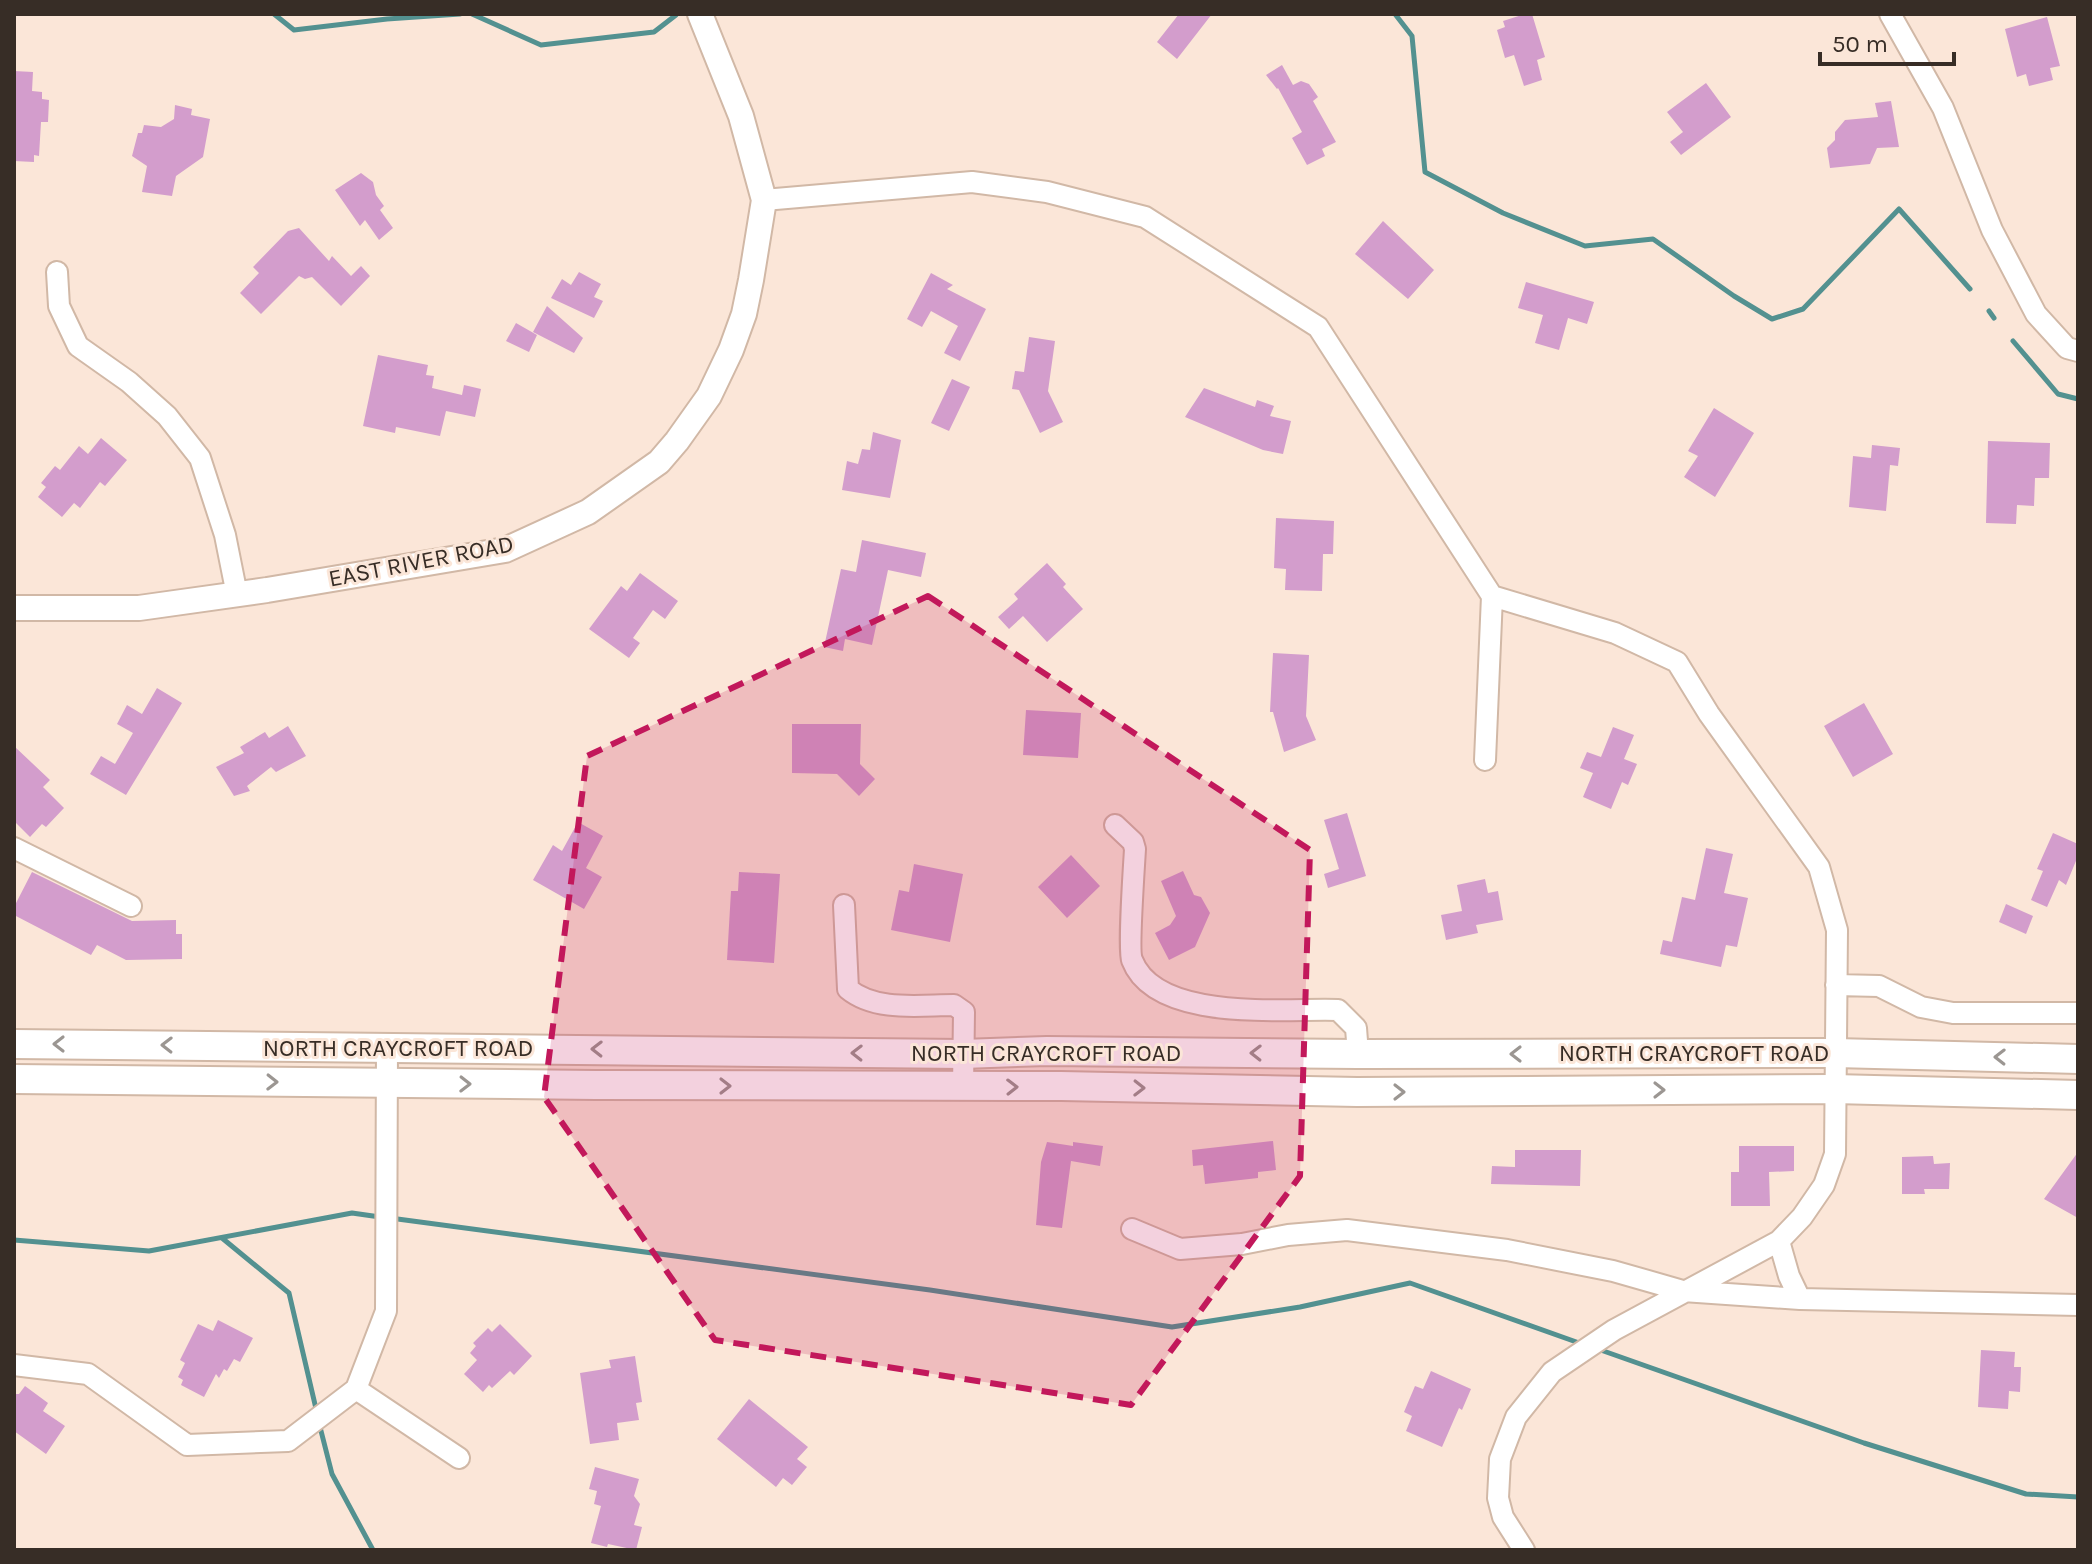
<svg xmlns="http://www.w3.org/2000/svg" width="2092" height="1564" font-family="Karla,sans-serif">
<style>
.lines{fill:none;stroke-linecap:round;stroke-linejoin:round}
.stream{stroke:#539190;stroke-width:5}
.building{fill:#d39dcc}
.minor-casing{stroke:#d1b8a6;stroke-width:24}
.tertiary-casing{stroke:#d1b8a6;stroke-width:28}
.secondary-casing{stroke:#d1b8a6;stroke-width:32}
.minor{stroke:#fff;stroke-width:20}
.tertiary{stroke:#fff;stroke-width:24}
.secondary{stroke:#fff;stroke-width:28}
.oneway{stroke:#9b9692}
.marked{fill:#c2185b;fill-opacity:0.2;stroke:#c2185b;stroke-width:6;stroke-dasharray:16 10;stroke-linejoin:round}
.labels{text-anchor:middle;stroke-width:6;stroke-linejoin:round;paint-order:stroke}
.street-label{font-size:24px;fill:#372d26;stroke:#fbe6d8}
</style>
<rect width="100%" height="100%" fill="#fbe6d8"/>
<g class="lines">
<path class="stream" d="M274,14l20,16 93,-11 73,-5
M472,14l69,31 113,-13 22,-17
M1395,14l17,22 13,136 78,41 82,33 68,-7 81,57 38,23 31,-10 96,-100 71,80
M1989,311l5,7
M2013,341l45,53 20,5
M390,1218l540,72 242,37 128,-20 110,-24 172,61
M222,1238l67,55 28,120
M14,1240l135,11 203,-38 28,4
M1595,1348l269,95 162,51 52,3
M319,1423l13,51 41,76"/>
</g>
<path class="building" d="M1179,14h33l-35,45 -20,-17z
M1525,14h7l13,43 -8,3 5,20 -18,6 -10,-31 -9,3 -8,-28 8,-3 -2,-6z
M2047,17l13,49 -10,2 3,12 -24,6 -3,-12 -9,3 -12,-48z
M1282,65l11,20 8,-4 8,3 9,13 -5,4 23,41 -14,7 3,7 -18,9 -15,-27 10,-6 -24,-44 -1,1 -11,-14z
M14,71l19,1 -1,19 10,1v7l7,1 -1,22h-7l-2,34 -5,-1v7l-20,-1z
M1706,83l25,34 -50,38 -11,-13 13,-10 -16,-20z
M1891,101l8,46 -22,1 -7,16 -40,4 -3,-20 8,-8v-8l10,-12 33,-3 -3,-14z
M175,105l17,4 -1,6 19,4 -7,38 -27,19 -4,20 -30,-4 5,-26 -15,-10 6,-23h4l2,-8 17,2 13,-8z
M361,173l12,9 3,13 8,11 -4,4 13,18 -14,12 -14,-20 -5,6 -25,-36z
M1383,221l51,49 -26,29 -53,-45z
M299,228l30,33 3,-5 19,20 10,-10 9,10 -29,30 -29,-29 -7,2 -6,-3 -38,38 -21,-21 19,-20 -6,-6 35,-36z
M579,272l22,12 -7,13 9,4 -9,17 -43,-20 11,-19 9,6z
M931,273l22,12 -6,4 39,20 -26,52 -16,-8 14,-27 -27,-15 -9,16 -15,-8z
M1526,282l68,20 -7,22 -19,-6 -9,32 -24,-7 8,-28 -25,-7z
M547,306l36,32 -9,15 -41,-21z
M516,323l21,12 -8,17 -23,-11z
M1029,337l26,4 -7,50 15,31 -23,11 -21,-43 -7,-1 3,-18 9,1z
M378,355l50,10 -2,10 8,1 -2,12 30,7 2,-10 17,4 -6,28 -29,-6 -6,25 -44,-9 -1,6 -32,-7z
M952,379l18,8 -21,44 -18,-8z
M1204,388l51,19 2,-7 17,6 -4,10 21,5 -8,33 -20,-4 -78,-33z
M1714,408l40,25 -39,64 -31,-20 14,-21 -10,-5z
M873,432l28,8 -11,58 -48,-8 5,-29 11,3 4,-15 8,1z
M101,438l26,22 -22,26 -5,-4 -20,26 -6,-5 -12,14 -24,-20 8,-10 -5,-4 14,-17 5,4 19,-24 9,8z
M1988,441l62,2 -1,35h-14l-1,28 -17,-1 -1,19 -30,-1z
M1872,445l28,3 -2,18 -8,-1 -4,46 -37,-4 4,-51 18,2z
M1276,518l58,3 -1,33h-10l-1,37 -37,-1 1,-21 -12,-1z
M862,540l64,13 -5,24 -33,-7 -16,75 -27,-6 -2,12 -19,-4 17,-78 15,3z
M1047,563l19,21 -3,3 20,22 -36,33 -24,-26 -14,13 -11,-12 20,-18 -4,-5z
M640,573l38,28 -13,18 -12,-9 -20,28 7,5 -11,15 -40,-29 32,-43 6,5z
M1273,653l36,2 -3,61 10,24 -32,12 -11,-40h-3z
M157,688l25,15 -56,92 -36,-21 11,-18 14,8 18,-31 -16,-9 10,-19 15,9z
M1864,703l29,51 -40,23 -29,-51z
M1026,710l55,3 -3,45 -55,-3z
M792,724h69l-1,40 15,15 -16,17 -22,-22 -45,-1z
M288,726l18,30 -30,16 -5,-5 -24,19 3,5 -16,5 -18,-29 28,-14 -4,-6 25,-15 4,6z
M1613,727l21,8 -10,24 13,5 -9,21 -6,-3 -11,27 -28,-12 10,-24 -13,-5 7,-16 14,5z
M14,746l36,34 -7,7 21,21 -18,19 -4,-3 -12,13 -16,-16z
M1347,813l19,63 -38,12 -4,-14 15,-5 -15,-49z
M578,822l25,14 -17,32 16,9 -18,32 -51,-29 20,-35 9,6z
M2053,833l25,11v12l-12,29 -7,-5 -12,27 -16,-7 12,-29 -6,-2z
M1706,848l27,6 -9,39 24,5 -11,49 -11,-2 -5,22 -61,-13 3,-14 9,2 10,-45 13,3z
M1071,855l29,31 -33,32 -29,-31z
M914,864l49,10 -13,68 -59,-12 8,-40 10,2z
M1183,871l11,24 7,2 9,16 -15,34 -26,13 -14,-27 15,-8 6,-9 -15,-35z
M32,872l100,49 44,-1v14h6v25l-56,1 -29,-15 -6,10 -77,-40v-8z
M739,872l41,2 -6,89 -47,-3 4,-69h7z
M1485,879l3,14 10,-2 5,29 -27,5 2,8 -32,7 -5,-25 21,-4 -5,-26z
M2006,904l27,12 -7,18 -27,-12z
M1273,1141l3,29 -18,2v6l-53,6 -2,-19 -10,1 -1,-16z
M1047,1142l26,4v-4l30,4 -3,20 -29,-5 -9,67 -26,-3 5,-63z
M1739,1146h55v25l-25,1 1,34h-39v-34h8z
M1515,1150h66l-1,36 -89,-2 1,-18 23,1z
M2078,1152v66l-34,-19z
M1933,1156l1,8 16,-1 -1,26h-25l1,5h-23v-37z
M218,1320l35,18 -13,24 -6,-3 -7,12 -3,-2 -5,9 -3,-4 -12,23 -23,-12 2,-5 -5,-3 7,-14 -5,-3 18,-36 15,7z
M500,1324l32,32 -18,19 -4,-4 -18,17 -3,-3 -6,7 -19,-18 13,-14 -7,-7 6,-7 -3,-3 15,-15 4,4z
M1981,1350l34,2 -1,15h7l-1,25 -11,-1 -1,18 -30,-2z
M635,1356l7,46 -6,1 3,17 -22,3 2,17 -29,4 -10,-71 31,-5 -2,-8z
M1431,1371l40,18 -9,21 -3,-2 -17,39 -36,-16 6,-15 -8,-4 11,-26 8,3z
M25,1386l23,17 -5,8 22,15 -19,28 -32,-23v-37h5z
M749,1399l59,48 -11,12 10,8 -15,18 -9,-7 -7,9 -59,-48z
M595,1467l44,12 -5,17 6,8 -6,21 8,2 -6,23 -28,-6 -1,3 -16,-4 10,-37 -7,-2 3,-13 -8,-2z"/>
<g class="lines">
<defs>
<path id="minor" d="M1890,14l53,94 49,122 44,84 31,34 11,3
M764,200l208,-18 75,10 98,25 173,110 174,269 123,37 62,29 32,52 110,153 18,63 -2,224 -11,31 -22,32 -23,24 -165,89 -62,42 -36,45 -16,42 -2,39 5,19 21,33
M57,272l2,34 19,40 51,36 38,34 33,42 25,77 12,60
M1485,760l7,-164
M1115,825l18,17 2,7c-1,18 -7,101 -3,111 24,63 153,48 206,50l18,18 2,26
M14,848l117,58
M844,905l4,84c28,23 72,16 106,16l10,7 -1,76
M1836,985l43,1 42,21 32,6h125
M1132,1229l48,20 62,-5 46,-9 59,-5 160,20 106,21 70,20 117,8 278,6
M1779,1241l10,35 11,23
M14,1365l74,9 99,71 101,-4 68,-52 30,-78 1,-264
M356,1389l103,69"/>
<path id="tertiary" d="M14,608h125l128,-18 238,-40 83,-38 71,-50 18,-21 32,-45 22,-46 13,-36 7,-34 13,-80 -23,-84 -41,-102"/>
<path id="secondary" d="M14,1044l949,10 84,-3 311,3 477,-1 243,6
M14,1079l582,6 465,1 296,6 477,-3 244,6"/>
</defs>
<use href="#minor" class="minor-casing"/>
<use href="#tertiary" class="tertiary-casing"/>
<use href="#secondary" class="secondary-casing"/>
<use href="#minor" class="minor"/>
<use href="#tertiary" class="tertiary"/>
<use href="#secondary" class="secondary"/>
</g>
<defs><path id="oneway-chevron" d="M-2-3.5L2.5 0L-2 3.5" fill="none" stroke-width="1.6" stroke-linecap="round" stroke-linejoin="round" transform="scale(2)"/></defs>
<g class="oneway">
<use href="#oneway-chevron" transform="translate(59 1044) rotate(180)"/>
<use href="#oneway-chevron" transform="translate(167 1045) rotate(-179)"/>
<use href="#oneway-chevron" transform="translate(597 1049) rotate(-179)"/>
<use href="#oneway-chevron" transform="translate(857 1053) rotate(-179)"/>
<use href="#oneway-chevron" transform="translate(1256 1053) rotate(-179)"/>
<use href="#oneway-chevron" transform="translate(1516 1054) rotate(180)"/>
<use href="#oneway-chevron" transform="translate(2000 1057) rotate(-179)"/>
<use href="#oneway-chevron" transform="translate(272 1082) rotate(1)"/>
<use href="#oneway-chevron" transform="translate(465 1084) rotate(1)"/>
<use href="#oneway-chevron" transform="translate(725 1086)"/>
<use href="#oneway-chevron" transform="translate(1012 1087) rotate(-1)"/>
<use href="#oneway-chevron" transform="translate(1139 1088) rotate(1)"/>
<use href="#oneway-chevron" transform="translate(1659 1090)"/>
<use href="#oneway-chevron" transform="translate(1399 1092)"/>
</g>
<path class="marked" d="M928,596l382,254 -10,326 -169,229 -416,-65 -171,-243 43,-341z"/>
<g class="labels">
<g class="street-label">
<text transform="translate(421 561) rotate(-11)" y="8">EAST RIVER ROAD</text>
<text x="398" y="1056">NORTH CRAYCROFT ROAD</text>
<text x="1046" y="1061">NORTH CRAYCROFT ROAD</text>
<text x="1694" y="1061">NORTH CRAYCROFT ROAD</text>
</g>
</g>
<rect width="2092" height="1564" fill="none" stroke="#372d26" stroke-width="32"/>
<path d="M1820 52v12h134v-12" fill="none" stroke="#372d26" stroke-width="4"/>
<text x="1832" y="52" font-size="24" fill="#372d26" stroke="#fbe6d8" stroke-width="6" paint-order="stroke">50 m</text>
</svg>
